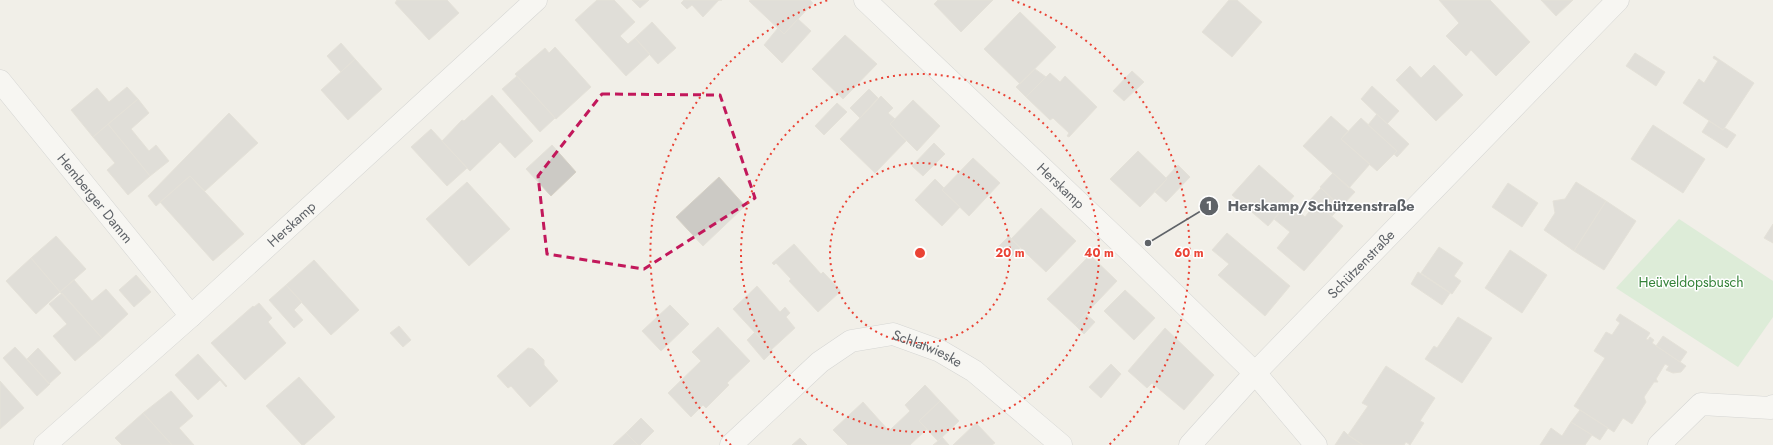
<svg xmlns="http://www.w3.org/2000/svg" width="1773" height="445" font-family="Jost,sans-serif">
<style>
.green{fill:#c5e8c5}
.building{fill:#cccac5;stroke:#d6d1c6}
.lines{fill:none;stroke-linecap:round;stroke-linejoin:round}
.street-casing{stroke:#b5b8bc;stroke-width:23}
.street{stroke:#fff;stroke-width:22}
.marked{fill:none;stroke:#c2185b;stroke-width:3;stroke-dasharray:8 5;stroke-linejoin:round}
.ring{fill:none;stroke:#ea4335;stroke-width:2;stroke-dasharray:2 4}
.labels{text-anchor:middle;stroke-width:3;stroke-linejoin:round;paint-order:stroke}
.street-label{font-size:14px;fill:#5f6368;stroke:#fff}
.park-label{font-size:14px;fill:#348238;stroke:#fff}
.centre{fill:#ea4335;stroke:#fff;stroke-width:2}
.ring-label{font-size:12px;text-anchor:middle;font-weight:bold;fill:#ea4335;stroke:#fff;stroke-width:3;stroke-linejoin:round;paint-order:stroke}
.leader{fill:none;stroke:#5f6368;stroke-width:1.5}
.callout-dot{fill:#5f6368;stroke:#fff;stroke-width:1.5}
.mark-label{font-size:12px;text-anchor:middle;font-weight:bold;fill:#fff}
.callout-label{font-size:15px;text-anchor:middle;font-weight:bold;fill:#5f6368;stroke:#fff;stroke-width:3;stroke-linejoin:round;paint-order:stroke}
</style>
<rect width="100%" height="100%" fill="#f1efe8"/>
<path class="green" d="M1679,219l94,62v36l-35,50 -122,-79z"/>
<path class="building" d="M397,0h50l12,13 -30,27 -34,-37z
M597,0h17l21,22 -15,14 8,8 7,-6 15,16 -24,22 -51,-56z
M632,0h17l-9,8z
M684,0h38h-3l-16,17 -11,-12 -5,4 -6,-6z
M751,0h59l3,3 -29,31 -35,-33z
M938,0h55l-32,32 -27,-28z
M1229,0h8l25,22 -30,35 -30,-25z
M1439,0h51l40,42 -34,34 -25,-26 -5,6 -20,-20 13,-13z
M1541,0h32l-17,16z
M1020,12l36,35 -36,37 -36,-35z
M798,19l13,12 -29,32 -18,-18 14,-17 6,6z
M652,22l24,26 -18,16 -23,-26z
M845,35l32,29 -34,35 -31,-30z
M341,43l14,16 -14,13 -14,-16z
M555,47l36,40 -35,32 -41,-45 30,-26 4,5z
M1635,53l30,19 -9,14 -30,-20z
M1714,56l40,27 -31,47 -40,-27 16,-24 5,4 14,-22 -5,-3z
M355,59l27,30 -34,31 -27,-30z
M1434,65l29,30 -27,26 -40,-41 14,-14 11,12z
M1035,69l11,8 -20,20 -10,-10z
M1132,71l12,11 -20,19 -11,-10z
M1050,73l10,9 5,-6 32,31 -28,30 -2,-1 2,-3 -16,-15 -3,2 -24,-23z
M517,76l38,42 -15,14 -38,-43z
M1372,86l27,25 -12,13 -26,-25z
M127,87l11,12 -45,38 -22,-27 26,-22 12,14z
M869,89l9,9 -18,20 -10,-10z
M492,95l41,46 -18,17 -15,-16 -30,29 -28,-30 20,-21 2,1z
M881,96l12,12 -5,5 7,6 -5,5 16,17 -31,32 -35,-34z
M138,99l11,14 -18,16 18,22 7,-6 13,16 -19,15 -42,-52z
M913,100l27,26 -23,25 -27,-27z
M837,103l10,9 -23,23 -9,-9z
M229,113l29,30 -53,48 -15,-15 -34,30 -8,-10z
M1377,114l32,30 -12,13 -3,-3 3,-3 -29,-26z
M1331,116l17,15 -7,8 29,25 -21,24 -46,-42z
M1361,118l36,33 -20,20 -36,-32z
M1709,121l14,9 2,-2 11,7 -9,13 -25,-16z
M108,124l42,52 -22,19 -21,-25 8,-7 -22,-26z
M1653,125l52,34 -22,34 -52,-34z
M431,129l36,39 -20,18 -36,-39z
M934,143l11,11 -22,22 -11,-10z
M552,145l24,27 -25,24 -25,-27z
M1138,151l29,28 -27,28 -30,-28z
M973,158l27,25 -31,33 -27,-26z
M1178,165l12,12 -24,25 -11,-10 12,-13 -1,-1z
M1259,165l35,31 -26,30 -36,-31z
M1333,173l22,19 -14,15 -21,-20z
M190,176l54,58 -31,27 -53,-59z
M719,177l26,29 -42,40 -27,-29z
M935,179l9,9 -2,2 18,17 -18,19 -27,-26z
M467,182l43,47 -41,37 -43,-47z
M1576,182l30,19 -32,50 -30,-21 11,-17 -2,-12 12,-2z
M1508,183l30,20 -16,24 -30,-20z
M1321,188l20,19 -9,9 -22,-16z
M1606,201l30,20 -32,49 -30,-19z
M1288,202l17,15 11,-14 27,23 -39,45 -27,-23 13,-16 -16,-13z
M1041,208l35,33 -30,31 -35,-33z
M1773,224v19l-9,-5z
M1227,233l63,53 -25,30 -47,-41 11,-11 -17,-14z
M56,236l30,33 -26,23 -29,-34z
M1009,236l11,12 -10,10 -12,-11z
M794,244l27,30 2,-2 18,19 -23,21 -29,-31 2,-2 -15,-16 -2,2 -2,-2z
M1439,247l24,16 -9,13 7,5 -9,13 -31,-21z
M1510,250l37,25 -25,38 -37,-25z
M1090,255l27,26 -42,44 -28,-26z
M31,258l29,34 -24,22 -30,-33z
M314,260l45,50 -28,25 -45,-50z
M1418,272l32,21 -8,12 -31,-21z
M136,275l15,17 -17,15 -15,-17z
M74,280l18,21 14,-12 22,25 -26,24 -42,-46z
M286,285l16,17 -8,8 9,10 -9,8 -25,-28z
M757,286l23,26 5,-5 5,6 -4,4 9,11 -24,22 -38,-41z
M1125,290l30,28 -21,22 -30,-29z
M62,293l40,45 -27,23 -22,-25 14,-12 -18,-20z
M259,303l13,15 -4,4 18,21 -41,37 -34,-37 42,-37 1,1z
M670,305l19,19 -28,27 -19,-20z
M1086,314l9,8 -11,12 -9,-9z
M1620,314l30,19 -4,6 2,1 2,-3 4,3 -2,3 34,23 -5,6 -8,1 -7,-3 3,-4 -4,-2 -9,15 2,3h-4l-10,15 2,5 -14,22 -9,-6 -9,14 -40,-26 31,-48 -11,-7 12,-19 6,3 8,-12 -4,-3z
M1458,317l34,21 -30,45 -37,-24 9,-13 3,2z
M399,326l12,14 -8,7 -13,-14z
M718,327l32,34 -23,22 2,2 -23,23 -3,-3 -12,12 -23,-24 33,-32 -9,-9z
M1165,328l49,47 -30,35 -32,-27 -5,5 -19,-17z
M755,332l18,19 -9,9 -17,-20z
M1663,336l24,16 -7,10 -24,-16z
M15,347l35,37 -13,12 -34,-38z
M38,348l23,25 -12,11 -22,-25z
M528,348l5,1 11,11v5l14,16 -28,26 -19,-21 -3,2 -11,-12z
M198,354l29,32 -1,1 -6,-7 -22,20 -23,-25z
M1111,364l10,10 -20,24 -12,-11z
M1386,366l49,32 -15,23 4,2 -14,22 -4,-3 -2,3h-41l-15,-10 20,-29 -6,-3z
M299,377l36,40 -31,28h-2l-36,-39z
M0,381l24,27 -24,21z
M925,385l15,16 -21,20 8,8 -17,16h-62l-15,-15 30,-28 26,29 21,-20 -5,-6z
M171,391l22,25 -14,12 15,17h-22l-29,-32z
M940,401l19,20 -21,20 -19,-20z
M1580,410l28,18 -8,12 -29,-18z
M143,413l29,32h-50l-7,-7z
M641,418l13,13 -14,14h-2l-12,-12z
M1571,422l21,13 -7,10h-45l11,-17 11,8z
M976,423l19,20 -3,2h-39z
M1344,431l4,4 15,10h-28z
M626,433l12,12h-25z
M942,437l7,8h-16l5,-4z
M800,438l7,7h-15z"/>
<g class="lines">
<defs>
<g id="street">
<path id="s1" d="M865,0l270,256 120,117 61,72"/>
<path id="s2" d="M0,81l191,235"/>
<path id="s3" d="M45,445l146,-129 345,-316"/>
<path id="s4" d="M731,445l89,-83 31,-21 42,-7 47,17 34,20 87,74"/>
<path id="s5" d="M1190,445l65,-72 363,-373"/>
<path d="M1659,445l42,-41 70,4 2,-2"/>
</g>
</defs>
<use href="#street" class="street-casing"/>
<use href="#street" class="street"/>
</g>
<path d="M0 0H1773V445H0ZM602,94l118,1 35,103 -111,71 -97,-15 -9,-78z" fill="#f1efe8" fill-opacity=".55" fill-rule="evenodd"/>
<path class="marked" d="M602,94l118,1 35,103 -111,71 -97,-15 -9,-78z"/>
<g class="ring">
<circle cx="920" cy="253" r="90"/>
<circle cx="920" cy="253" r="179"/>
<path d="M731 445A269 269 0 0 1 828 0M1012 0A269 269 0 0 1 1109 445"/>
</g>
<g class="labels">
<g class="street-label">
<text dy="5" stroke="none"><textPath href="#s1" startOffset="270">Herskamp</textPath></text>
<text dy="5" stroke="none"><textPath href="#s2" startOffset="151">Hemberger Damm</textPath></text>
<text dy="5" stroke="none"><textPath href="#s3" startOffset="331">Herskamp</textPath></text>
<text dy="5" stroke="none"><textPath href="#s5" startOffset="249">Schützenstraße</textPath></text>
<text dy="5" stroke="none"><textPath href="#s4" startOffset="239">Schlatwieske</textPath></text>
</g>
<g class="park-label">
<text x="1691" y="287">Heüveldopsbusch</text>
</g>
</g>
<circle cx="920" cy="253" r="6" class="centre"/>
<g class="ring-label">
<text x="1010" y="257">20 m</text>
<text x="1099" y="257">40 m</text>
<text x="1189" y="257">60 m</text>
</g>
<path class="leader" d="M1148 243L1209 206"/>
<g class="callout-dot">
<circle cx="1148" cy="243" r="4"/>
<circle cx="1209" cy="206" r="10"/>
</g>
<g class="mark-label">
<text x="1209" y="210">1</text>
</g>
<g class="callout-label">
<text x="1321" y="211">Herskamp/Schützenstraße</text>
</g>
</svg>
